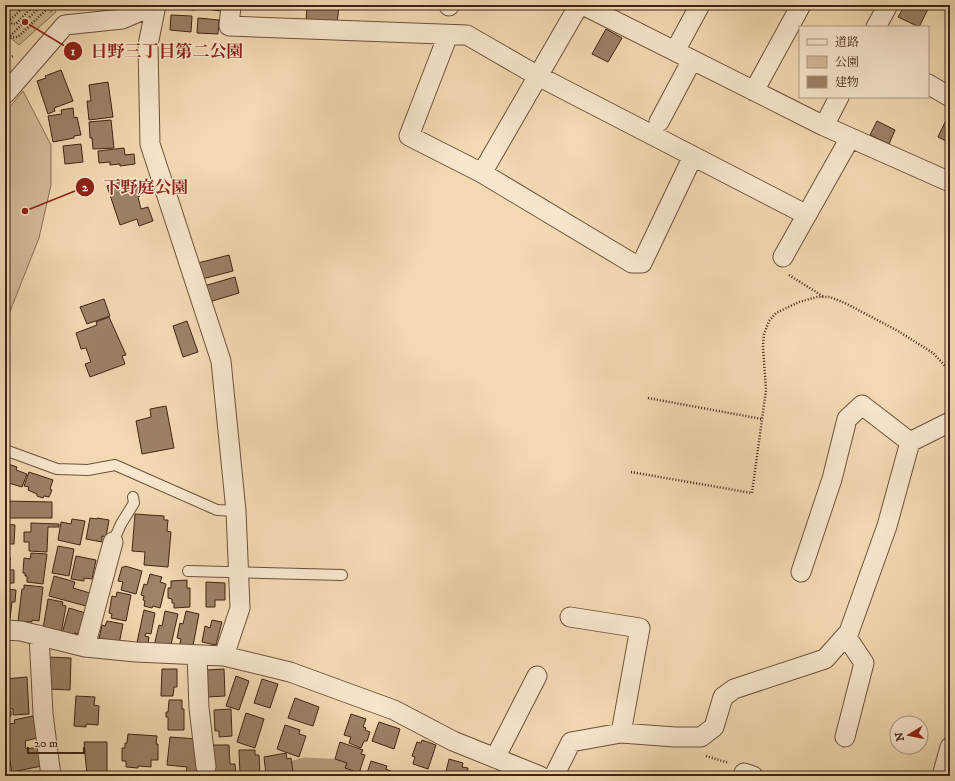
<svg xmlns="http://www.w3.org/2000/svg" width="955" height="781" font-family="'IM FELL DW Pica','Noto Serif JP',serif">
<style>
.green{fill:#d4ba97;stroke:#8a6f56}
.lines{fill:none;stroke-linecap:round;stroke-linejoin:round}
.river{stroke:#b59b7d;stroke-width:33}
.building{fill:#9c8267;stroke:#3f2415}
.lane-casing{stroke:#6c513c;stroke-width:12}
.street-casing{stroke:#6c513c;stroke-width:21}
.path{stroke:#3f2415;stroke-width:2.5;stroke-dasharray:1 2;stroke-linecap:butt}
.lane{stroke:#f7e6cd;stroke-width:10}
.street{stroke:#f7e6cd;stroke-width:19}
.leader{fill:none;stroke:#8f2418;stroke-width:1.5}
.callout-dot{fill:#8f2418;stroke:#f7e6cd;stroke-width:1.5}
.mark-label{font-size:12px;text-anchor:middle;font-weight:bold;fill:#fff}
.callout-label{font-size:17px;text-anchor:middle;font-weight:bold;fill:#8f2418;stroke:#f7e6cd;stroke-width:3;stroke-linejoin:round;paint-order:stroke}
</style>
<rect width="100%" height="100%" fill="#f2d9b2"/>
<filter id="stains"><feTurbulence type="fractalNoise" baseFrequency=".005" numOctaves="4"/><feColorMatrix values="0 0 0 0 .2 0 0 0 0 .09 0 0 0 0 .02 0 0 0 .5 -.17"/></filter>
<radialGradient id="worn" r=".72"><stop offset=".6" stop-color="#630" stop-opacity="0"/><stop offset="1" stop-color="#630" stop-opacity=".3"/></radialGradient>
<path class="green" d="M5,5h49l2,7 -37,33 -14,-12z
M23,91l28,54v40l-12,53 -34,86v-211z"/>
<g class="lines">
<path class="river" d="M298,776l7,-2 41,2"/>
</g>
<path class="building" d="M180,5h15v5l-14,-1v-4z
M199,5h23l-1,6 -22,-3z
M307,5h32l-2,19 -31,-3z
M905,5h16l7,4 -9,18 -21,-10z
M171,15l21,1 -1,16 -21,-2z
M198,18l21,2 -1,14 -21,-1z
M606,29l16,9 -14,24 -16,-8z
M61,70l12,31 -19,7 1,3 -7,3 -11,-33 9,-3 -1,-2z
M108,82l5,35 -24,3 -2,-19h4l-2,-16z
M73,108l1,10 3,-1 4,18 -7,1v2l-21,4 -5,-26 14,-2 -1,-4z
M949,114l1,1v28l-12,-6z
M111,120l3,28 -21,1 -1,-11h-2l-1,-16z
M877,121l18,9 -6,14 -19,-9z
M81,144l2,18 -18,2 -2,-18z
M124,148l1,7 9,-1 1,10 -15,2v-2l-10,1v-3l-11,1 -1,-12z
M130,179l2,7 5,-1 3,11 -2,1 3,12 7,-2 5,14 -14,5 -2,-7 -17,6 -13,-39z
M229,255l4,16 -31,8 -4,-16z
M235,277l4,16 -30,9 -5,-16z
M104,299l6,17 -23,8 -7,-17z
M109,317l17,38 -4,1 3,8 -35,13 -5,-13 6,-2 -5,-14 -5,1 -5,-16 21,-8 -1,-3z
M187,321l11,31 -15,5 -10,-31z
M166,406l8,42 -32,6 -6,-33 15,-4 -1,-8z
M5,463l12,4 -1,3 11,4 -5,13 -17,-5z
M29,472l24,8 -3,9 2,1 -3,7 -5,-1 -1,2 -6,-2v-2l-9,-4 1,-3 -5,-1z
M5,501l47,1v16h-47z
M135,514l29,2v4h4l-1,11 4,1 -3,35 -24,-2 1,-13 -13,-1z
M90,518l7,1v-1l12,2 -3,17 -4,-1v6l-16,-3z
M72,519l13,2 -5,24 -22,-5 3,-18 10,2z
M31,523l28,1v3h-11l-1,25 -18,-1v-9h-5v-10h7z
M5,524l10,1 -1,19h-9z
M58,546l16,3 -5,27 -17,-3z
M31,553l16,1 -4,30 -16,-2v-6h-2v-3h-2l1,-15 6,1z
M76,556l20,4 -4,19 -8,-1v3l-13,-2z
M5,557h5v13h4v13h-9z
M125,566l17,5 -6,23 -15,-4 2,-8 -5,-1 4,-14h3z
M150,574l12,3 -2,5 6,2 -6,24 -7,-2 -1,2 -8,-2 1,-5 -2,-1 1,-4 -3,-1 3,-11 3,1z
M54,576l21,6 -2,6 17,5 -4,13 -37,-10z
M187,580v8h3v19l-16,1v-5h-2v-4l-4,-1v-10h3v-7z
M206,582l19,1v17h-10v7h-9z
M24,585l19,2 -4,34 -7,-1v2l-14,-1 4,-32h2z
M5,589l11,1 -1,12h-3l-2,17h-5z
M117,592l14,3 -5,26 -15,-3 1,-4 -3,-1 3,-17 4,1z
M48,599l15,3 -1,3 4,1 -5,28 -18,-5z
M69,608l20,6 -6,21 -9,-2 -1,4 -11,-3z
M144,610l11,3 -4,21 -5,-1 -1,3 4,1 -2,12 -11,-2z
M165,611l13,3 -8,35 -16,-3 5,-21 3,1z
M186,611l13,3 -7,37 -13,-3 2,-9 -4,-1 3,-15 3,1z
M212,620l10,2 -6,23 -14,-3 3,-16 5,2z
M107,621l16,3 -5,25 -19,-10 3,-14 3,1z
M48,657l23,1 -1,32 -20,-1z
M162,669h15v18h-3l-1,9h-12z
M224,669l1,27 -18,1 -1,-27z
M236,676l13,5 -10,29 -13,-4z
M27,677l2,37 -16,1v-6h-5l-3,-30z
M262,679l16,5 -8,24 -16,-5z
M76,696l19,1 -1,8 5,1 -1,19 -12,-1v3l-12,-1z
M295,698l24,9 -6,19 -25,-8z
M169,700h13v9h2v21h-16v-13h-2v-5h2z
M5,706l1,5h5v5l-4,1 1,3h-3z
M231,709l1,27 -13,1v-6h-4l-1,-21z
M246,713l18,6 -9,29 -18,-6z
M351,714l15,5 -3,8 3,1 -1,2 5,2 -3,9h-3l-3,7 -12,-5 2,-6 -7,-2z
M33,716l4,22 -12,3 1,8 13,-2 3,19 -30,6 -7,-37v-10l10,-2 -1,-3z
M379,722l21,7 -6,20 -22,-8z
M285,725l15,5 -1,4 7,2 -7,21 -22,-8z
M128,734l29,2 -1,8h2v16h-7v7l-13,-1v2l-12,-1v-6h-4v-13h3v-5h2z
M170,737l28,2 2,19 -1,17 -13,-1 1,-7 -20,-2z
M422,740l14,5 -8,24 -15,-5 2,-7 -3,-1 5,-14 4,1z
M84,742h23v32l-20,1z
M340,742l23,8 -2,4 4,1 -6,18 -14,-5 2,-5 -12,-4z
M210,745h19l1,19h5l1,11 -24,1z
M239,750h16v5h4l1,19 -20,1z
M286,753l1,6 4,-1 2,13 -27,4 -2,-18z
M449,759l14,4 -1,4 6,1 -1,8h-22z
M371,761l16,5 -1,3 9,4 -1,3h-28z"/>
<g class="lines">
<defs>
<path id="lane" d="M5,450l52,19 31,1 27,-5 102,45 19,1
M113,542l8,-18 13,-21 -1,-6
M188,571l154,4"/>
<path id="street" d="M156,5l-8,40 2,99 71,217 15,150 4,97 -16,48
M231,5l-2,21 238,9 71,41 269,139
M583,5l241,121 126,56
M449,6v-1
M876,27l12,-22
M448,35l-39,101 73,37 150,90h10l51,-107
M675,51l25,-46
M928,84l22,13
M754,91l47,-86
M5,94l60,-69 57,-6 33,-14
M659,122l33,-62
M824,126l15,-29
M482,173l97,-168
M783,257l67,-119
M801,572l31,-93 15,-60 15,-14 48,37
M570,617l70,11 -19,105
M5,630l16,1 64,16 51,5 88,4 66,16 104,38 59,31 87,35
M39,635l4,79 8,62
M85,647l28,-105
M197,655l2,53 7,59
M845,737l19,-74 -18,-27
M495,758l42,-82
M744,773l9,3
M554,776l17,-34 50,-9 54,4h26l13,-10 9,-30 11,-8 91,-30 24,-27 38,-106 23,-84 40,-20
M942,776l8,-29"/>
</defs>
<use href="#lane" class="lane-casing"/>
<use href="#street" class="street-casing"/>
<path class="path" d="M9,21l3,3h4l18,-19
M5,22l4,-1 17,-16
M8,38l34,-33
M5,40l2,-2 11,-1 30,-29 3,4
M5,62l3,-4 5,-2
M789,275l35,22
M648,398l114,21
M631,472l121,21 14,-103 -3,-43 1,-13 5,-13 7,-8 23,-11 18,-5h13l15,6 53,28 35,22 17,18
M706,756l23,7"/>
<use href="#lane" class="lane"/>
<use href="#street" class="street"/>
</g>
<path class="leader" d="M25 22L73 51M25 211L85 187"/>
<g class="callout-dot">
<circle cx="25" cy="22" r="4"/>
<circle cx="25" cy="211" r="4"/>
<circle cx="73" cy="51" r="10"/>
<circle cx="85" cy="187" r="10"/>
</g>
<g class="mark-label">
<text x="73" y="55">1</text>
<text x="85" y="191">2</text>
</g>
<g class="callout-label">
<text x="167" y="57">日野三丁目第二公園</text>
<text x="146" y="193">下野庭公園</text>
</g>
<rect width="955" height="781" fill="none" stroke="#f2d9b2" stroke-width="20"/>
<rect x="6" y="6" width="943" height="769" fill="none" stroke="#3f2415" stroke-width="2"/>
<rect x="10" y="10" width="935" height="761" fill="none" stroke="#3f2415"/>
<rect x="799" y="26" width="130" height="72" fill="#f7e6cd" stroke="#ad9883"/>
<rect x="807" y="39" width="20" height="6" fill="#f7e6cd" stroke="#ad9883"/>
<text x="835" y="46" font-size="12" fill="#3f2415">道路</text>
<rect x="807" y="56" width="20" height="12" fill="#d4ba97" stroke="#ad9883"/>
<text x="835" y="66" font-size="12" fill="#3f2415">公園</text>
<rect x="807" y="76" width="20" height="12" fill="#9c8267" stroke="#ad9883"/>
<text x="835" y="86" font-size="12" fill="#3f2415">建物</text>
<g transform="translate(909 735) rotate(260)"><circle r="19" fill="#f7e6cd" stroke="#ad9883"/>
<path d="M0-3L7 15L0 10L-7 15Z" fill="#8f2418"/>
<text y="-6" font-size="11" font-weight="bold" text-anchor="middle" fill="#3f2415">N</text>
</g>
<path d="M28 747v6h56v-6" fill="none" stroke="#3f2415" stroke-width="2"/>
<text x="34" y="747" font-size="12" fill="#3f2415" stroke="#f7e6cd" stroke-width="3" paint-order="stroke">20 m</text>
<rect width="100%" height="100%" filter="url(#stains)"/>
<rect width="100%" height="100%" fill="url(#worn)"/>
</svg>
